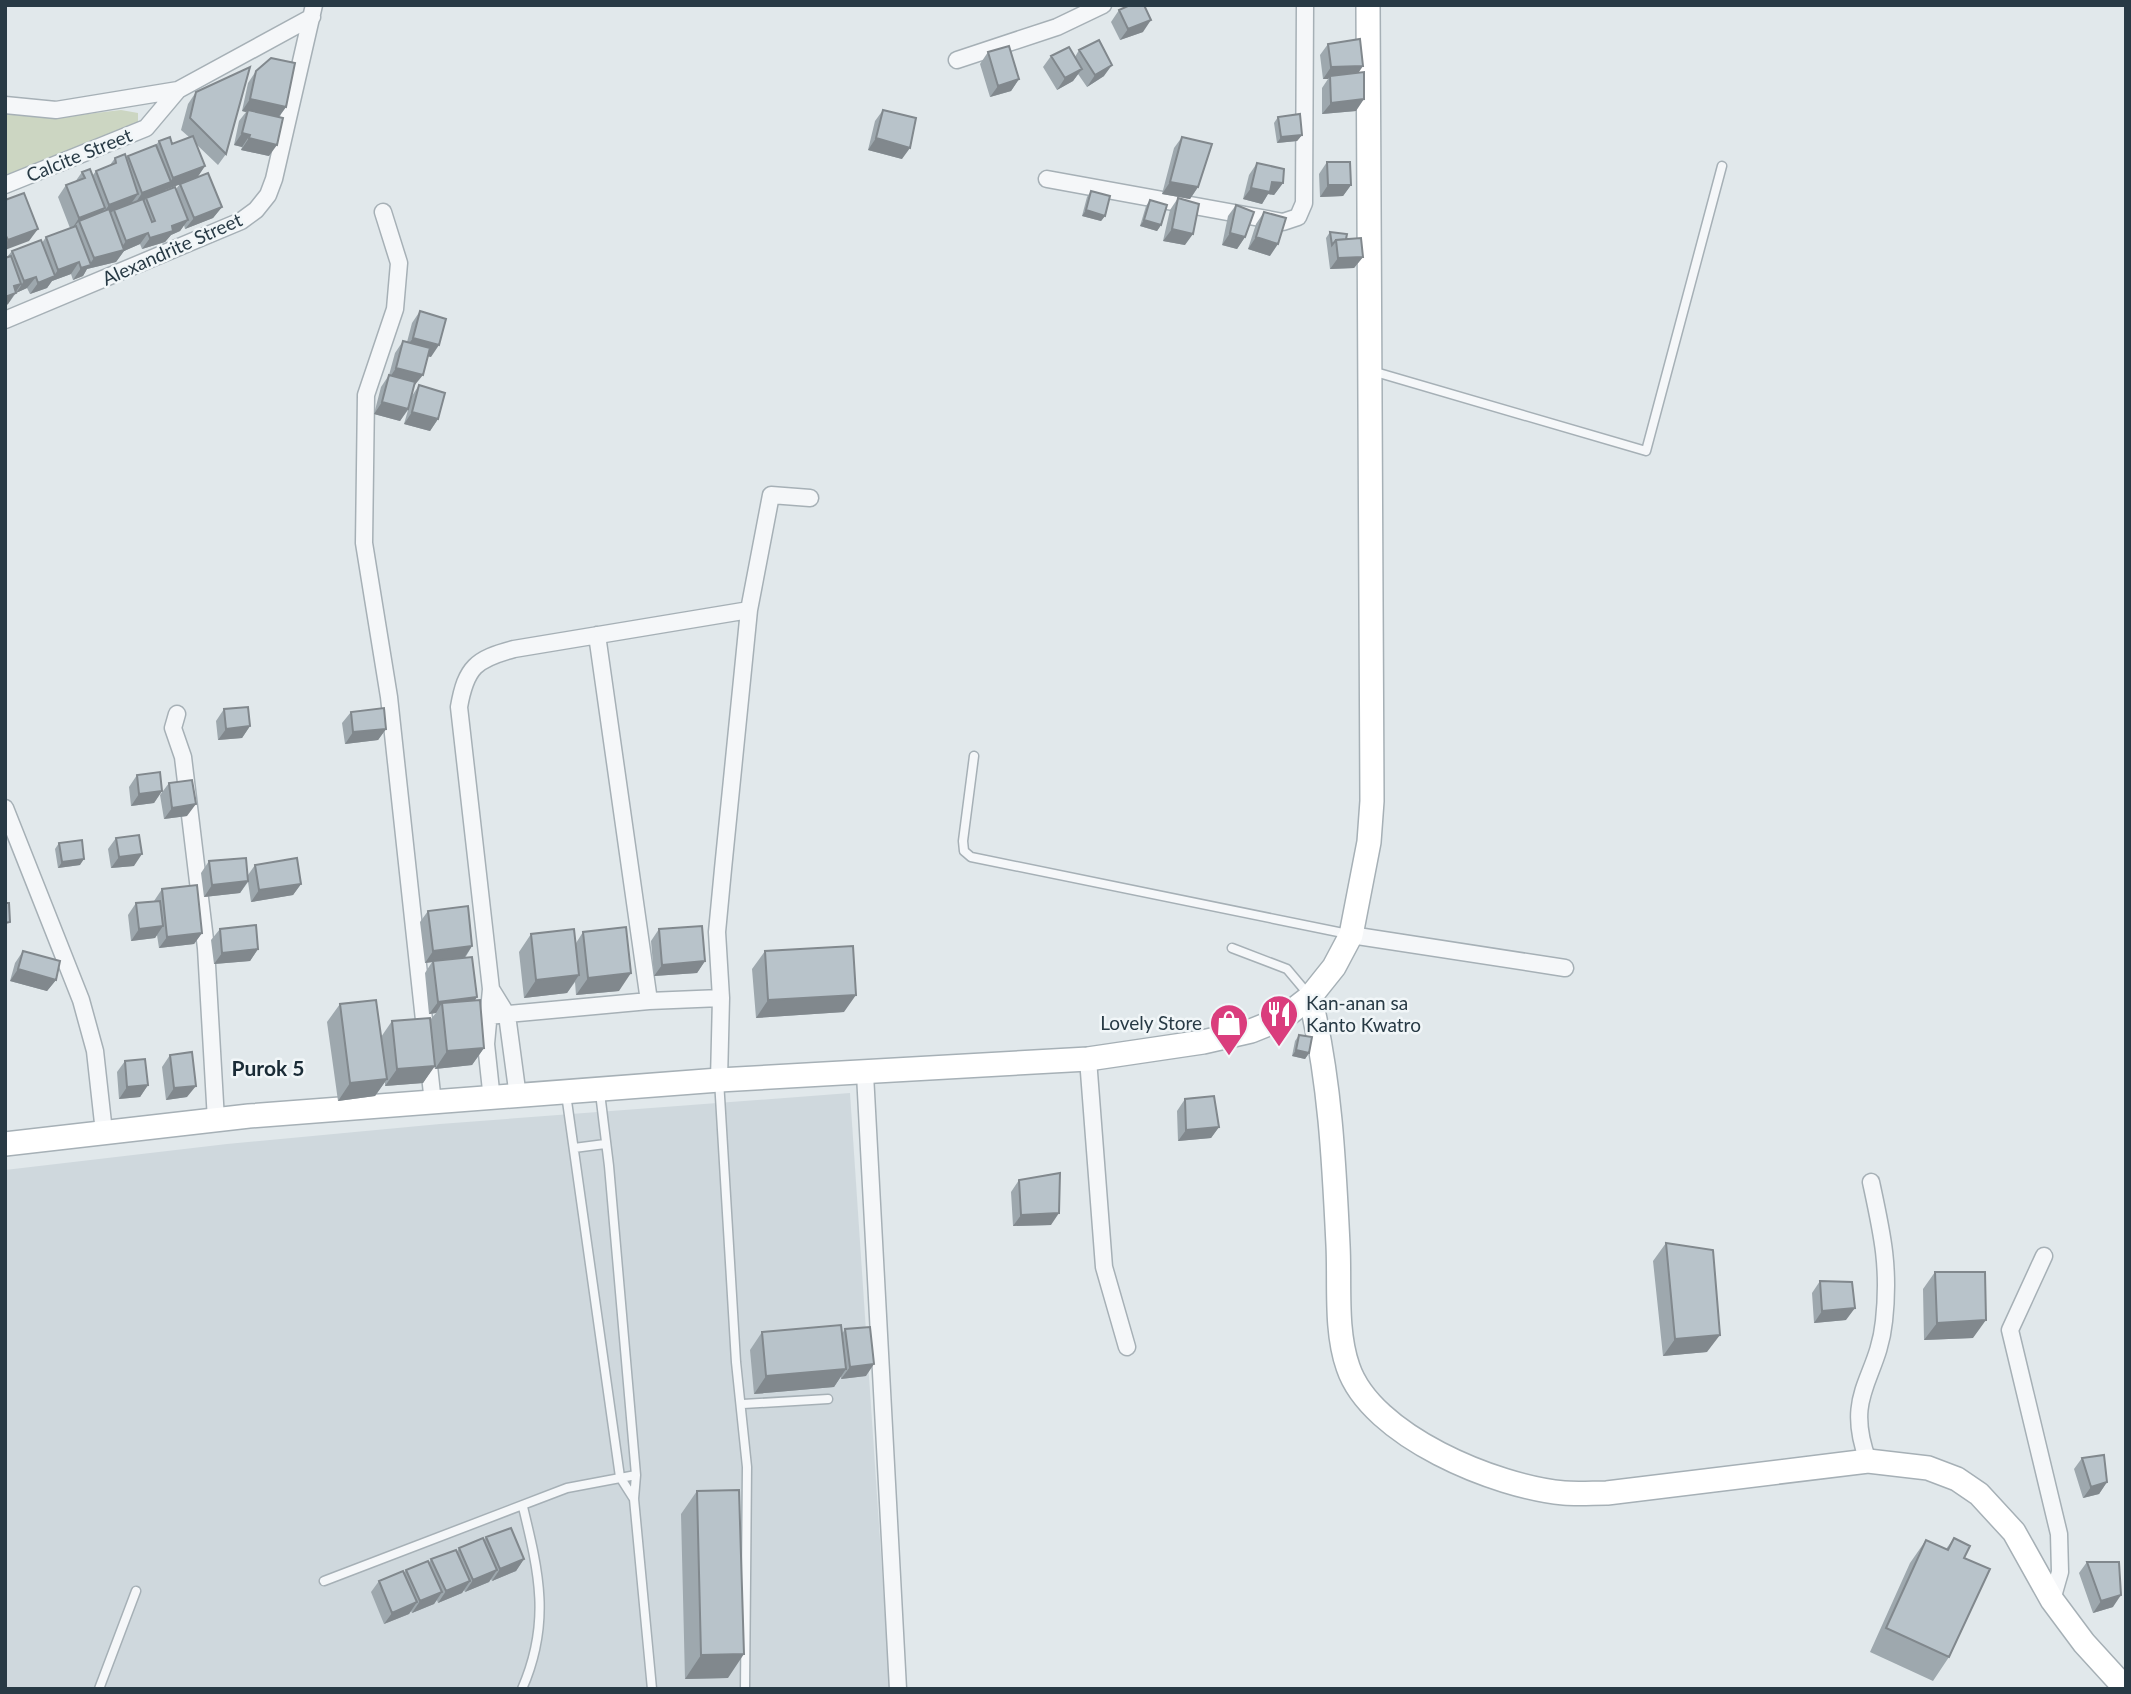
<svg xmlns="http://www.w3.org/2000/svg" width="2131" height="1694" font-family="Lato,sans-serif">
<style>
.built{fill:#cfd8dd}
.green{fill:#ccd6c2}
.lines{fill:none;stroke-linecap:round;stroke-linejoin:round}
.lane-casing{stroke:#a6b0b6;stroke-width:11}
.street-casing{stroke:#a6b0b6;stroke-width:19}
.secondary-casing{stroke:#a6b0b6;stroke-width:26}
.lane{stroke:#f5f7f9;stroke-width:8}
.street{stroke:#f5f7f9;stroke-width:16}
.secondary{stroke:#fff;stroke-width:23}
.wall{fill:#9ea8ae;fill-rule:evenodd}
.shaded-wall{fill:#81888d}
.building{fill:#b8c3ca;stroke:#81888d;stroke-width:2}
.labels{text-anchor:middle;stroke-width:5;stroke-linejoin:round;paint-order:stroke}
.street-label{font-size:19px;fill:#283a45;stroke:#f1f6f8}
.poi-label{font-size:19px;fill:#283a45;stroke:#f1f6f8;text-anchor:start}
.neighbourhood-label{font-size:21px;font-weight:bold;fill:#1a2b36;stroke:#f1f6f8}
</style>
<rect width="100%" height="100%" fill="#e1e8eb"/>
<path class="built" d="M850,1093l40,596h-885v-519l222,-26 213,-20z"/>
<path class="green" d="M121,110l17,3v9l-4,4 -129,54v-69l48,7z"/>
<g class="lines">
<defs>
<path id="lane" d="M1372,371l274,80 76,-285
M974,756l-11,85 1,10 7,6 377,77
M1232,948l55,21 21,25
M719,1080l17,282 11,105 -2,222
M600,1093l9,73 27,309 -2,24 18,190
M566,1094l54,383 14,22
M574,1148l31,-4
M743,1404l85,-5
M324,1581l243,-93 69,-13
M99,1689l37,-98
M522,1689c29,-66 17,-116 1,-182"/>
<path id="street" d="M957,60l100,-33 46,-22
M5,105l51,5 122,-20 134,-73
M1047,179l236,43 15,-5 6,-14 1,-198
M5,185l141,-57 32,-38
M383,212l16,51 -4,46 -29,86 -2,148 25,154 44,406
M5,320l236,-99 15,-11 12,-15 6,-16 40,-174
M597,635l52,366
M177,714l-4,14 10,29 23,191 10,172
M5,808l76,192 14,51 9,81
M1351,935l214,33
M491,989l16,26 11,82
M487,1016l162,-15 72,-3
M1088,1059l16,208 23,80
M865,1074l33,615
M719,1080l2,-82 -4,-66 6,-63 26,-259 22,-115 39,3
M492,1100l-6,-56 5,-55 -32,-282c7,-40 17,-48 55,-58l235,-39
M2044,1256l-34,74 49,204 1,38 -8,28
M1868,1461c-25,-68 10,-81 16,-140 6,-54 -2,-88 -13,-139"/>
<path id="secondary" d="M1310,997c20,82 24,164 28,248 2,39 -3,85 10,122 23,69 148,120 216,126 14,1 29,0 43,0l261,-32 60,7 29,11 22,15 35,38 38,68 32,43 42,46
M5,1144l244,-28 470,-36 369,-21 115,-17 48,-11 32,-13 27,-21 24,-30 17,-32 18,-93 3,-41 -4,-796"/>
</defs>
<use href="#lane" class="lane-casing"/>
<use href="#street" class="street-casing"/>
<use href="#secondary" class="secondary-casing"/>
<use href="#lane" class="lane"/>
<use href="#street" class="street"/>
<use href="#secondary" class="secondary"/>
</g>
<path class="wall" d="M1119,10l24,22 -23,8 -9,-18z
M1328,44l30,29 -2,38 -34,3v-26l6,-9h-5l-3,-24z
M1079,50l25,26 -17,11 -9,-13 -5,7 -16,9 -14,-23 8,-11 24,1z
M988,52l31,27 -8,12 -21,6 -10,-33z
M256,71l30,36 -7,10 -10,39 -28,-6 1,-3 -8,-2 5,-24 7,-9 -4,-1 6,-28z
M196,92l30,62 -8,11 -22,-21 9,22 -8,11 25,30 -9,11 -28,11 -1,-4 -4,6 -9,4 -6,7 -23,7 -2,-5 -16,7 -8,11 -29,7 -4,7 -10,4 -2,-6 -19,7 -5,7 -17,6 -3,-6 -11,5 -8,11 -3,2v-48l2,-1 5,-6 30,-8 4,-6 24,-9 -12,-31 8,-12 9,-3 7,-10 11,3 3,-4 14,-6 5,-7h11l2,-2 28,-11 3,-4 13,3 17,-7 -8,-7 7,-26zM180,184l-4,5 -11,2v-1z
M883,110l19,49 -34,-9 7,-29z
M1278,117l24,18 -5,6 -20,2 -3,-20z
M1182,137l16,50 -8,12 -28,-5 12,-46z
M1327,162l24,23 -8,11 -23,1 -1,-23z
M1257,163l26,20 -9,12 -6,-1 -6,10 -19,-5 6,-24z
M1091,191l14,25 -4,5 -19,-5 5,-19z
M1178,198l7,47 -22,-4 7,-31z
M1150,200l11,25 -4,6 -17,-5 6,-20z
M1236,205l9,32 -8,12 -15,-4 6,-29z
M1264,212l6,44 -22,-7 8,-25z
M1330,232l16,7 17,18 -9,11 -24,1 -4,-31z
M420,311l11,46 -4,-1 -13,30 -2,10 7,-11 19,34 -8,12 -26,-7 4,-14 -8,11 -26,-7 7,-27 8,-12 6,-22 8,-12 4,1 5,-19z
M224,709l26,17 -8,12 -24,2 -2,-19z
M351,712l35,17 -8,11 -33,4 -3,-21z
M137,775l25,16 -8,12 -23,3 -2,-19z
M169,783l18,33 -23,3 -4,-24z
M116,838l18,28 -23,2 -3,-19z
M59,843l21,22 -22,3 -3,-19z
M209,861l39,14 7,-10 46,19 -8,11 -42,7 -3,-20 -8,11 -36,4 -3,-24z
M162,889l40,44 -8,11 -35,4 -2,-13 -2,3 -24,3 -3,-26 8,-12 18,-2z
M428,911l44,35 -7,12 12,39 -2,3 9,48 -12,17 -37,4 -1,-3 -11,17 -38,3v-4l-10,14 -37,5 -11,-79 13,-18 41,33 11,-16 38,-1 6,-7 -7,1 -4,-41 7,-11 -7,1 -5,-41z
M220,929l38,20 -8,12 -36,3 -3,-24z
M659,929l46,32 -8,12 -43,3 -3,-35z
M583,932l36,59 -43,4 -1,-13 -8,11 -43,5 -5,-46 12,-18 45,9z
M23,951l33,29 -9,11 -37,-10 5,-18z
M765,951l79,61 -88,6 -4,-49z
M1299,1035l10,18 -4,6 -13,-3 3,-15z
M170,1055l17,42 -21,3 -4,-33z
M125,1061l23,24 -8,12 -21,2 -2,-27z
M1185,1099l34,28 -8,11 -33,3 -1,-30z
M1019,1180l32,45 -38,1 -2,-34z
M1666,1243l41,109 -44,4 -10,-95z
M1935,1272l38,66 -49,2 -1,-51z
M1820,1281l26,39 -32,3 -2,-30z
M845,1329l21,47 -25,3v-3l-7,11 -80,7 -4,-44 12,-18 80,2z
M2082,1458l25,24 -8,12 -16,4 -9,-29z
M697,1491l31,187 -43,1 -4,-165z
M486,1537l38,22 -8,12 -24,10 -1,-2 -2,3 -24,10 -1,-2 -2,3 -24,10 -1,-3 -3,4 -22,9 -1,-2 -2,3 -25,10 -13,-32 8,-11 25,-8 2,-3 23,-7 2,-4 26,-7 2,-4 25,-8z
M1954,1538l10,20 -15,99 -16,24 -63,-29 40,-89 16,-23 20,9z
M2087,1562l26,45 -20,6 -14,-40z"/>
<path class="shaded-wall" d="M1151,20l-8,12 -23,8 8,-11z
M1112,65l-8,11 -17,11 8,-12z
M1363,66l-8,12 -25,-2 -2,3h-5l8,-12z
M1082,69l-9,12 -16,9 8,-12z
M1019,79l-8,12 -21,6 8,-11z
M250,99l36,8 -9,12 -29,-9 -2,2 -4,-1z
M1364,99l-8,12 -34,3 9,-11z
M242,133l8,2 -8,12 -8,-2z
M1302,135l-5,6 -20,2 4,-6z
M249,138l28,7 -8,11 -28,-6z
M876,138l34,10 -8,11 -34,-9z
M205,166l-8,12 -32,12 -3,4 -16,4 -2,3 -10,4 8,-12 28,-11 3,-4z
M1170,182l28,5 -8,12 -28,-5z
M1272,182l11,1 -9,12 -6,-1 -6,10 -19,-5 8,-11z
M1328,185h23l-8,11 -23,1z
M138,194l-8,11 -16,5 -2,2 -11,4 8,-11z
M222,207l-9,11 -28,11 9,-11z
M105,208l-8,11 -18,2 -6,7 -2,2 8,-12z
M1086,210l19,6 -4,5 -19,-5z
M188,220l-8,11 -9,4 -6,7 -23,7 8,-11 22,-12z
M1144,220l17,5 -4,6 -17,-5z
M38,229l-9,12 -24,9v-6l3,-4z
M1172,229l21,5 -8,11 -22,-4z
M148,233l-8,11 -16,7 -8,11 -29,7 -4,7 -10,4 8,-12 8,-3 5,-7 25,-7 7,-10z
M1230,233l15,4 -8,12 -15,-4z
M1256,237l22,7 -8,12 -22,-7z
M1363,257l-9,11 -24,1 8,-11z
M79,262l-8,12 -19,7 -5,7 -17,6 8,-11 15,-6 5,-7z
M36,277l-9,11 -11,5 8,-12z
M21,284l-13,20 -3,2v-9l9,-11z
M413,338l26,7 -8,12 -27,-7z
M396,368l27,7 -9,11 -26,-6z
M382,402l26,7 -8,12 -26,-7z
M412,412l26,7 -8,12 -26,-7z
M250,726l-8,12 -24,2 8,-11z
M386,729l-8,11 -33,4 8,-12z
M162,791l-8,12 -23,3 8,-12z
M196,804l-9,12 -23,3 8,-11z
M142,854l-8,12 -23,2 8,-11z
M84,859l-4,6 -22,3 4,-6z
M248,881l-8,12 -36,4 8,-12z
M301,884l-8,11 -42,7 8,-12z
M163,926l-8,12 -24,3 8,-12z
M202,933l-8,11 -35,4 8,-11z
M472,946l-8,12 -39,5 8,-12z
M258,949l-8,12 -36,3 8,-11z
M705,961l-8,12 -43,3 8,-11z
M18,969l38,11 -9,11 -37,-10z
M631,973l-12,18 -43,4 12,-17z
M579,975l-12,18 -43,5 12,-18z
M856,995l-12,17 -88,6 12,-18z
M477,997l-8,12 -27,-6 -6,10 -7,1 9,-12z
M484,1048l-12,17 -37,4 12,-18z
M1296,1050l13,3 -4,6 -13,-3z
M435,1066l-12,17 -38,3 12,-17z
M387,1079l-12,17 -37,5 12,-18z
M148,1085l-8,12 -21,2 8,-12z
M196,1086l-9,11 -21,3 8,-12z
M1219,1127l-8,11 -33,3 8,-11z
M1059,1213l-8,12 -38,1 8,-11z
M1855,1308l-9,12 -32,3 8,-12z
M1986,1320l-13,18 -49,2 13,-17z
M1720,1335l-13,17 -44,4 12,-17z
M874,1364l-8,12 -25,3 9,-12z
M846,1369l-12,18 -80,7 12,-18z
M2107,1482l-8,12 -16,4 8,-11z
M524,1559l-8,12 -24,10 8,-12z
M497,1570l-8,12 -24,10 8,-12z
M470,1581l-8,12 -24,10 8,-12z
M442,1592l-8,12 -22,9 8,-12z
M2121,1595l-8,12 -20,6 8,-12z
M417,1602l-8,12 -25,10 8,-11z
M744,1654l-16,24 -43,1 16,-24z"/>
<path class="building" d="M1130,5h14l7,15 -23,9 -9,-19z
M1360,39l3,27 -32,1 -3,-23z
M1099,40l13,25 -17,10 -16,-25z
M1009,46l10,33 -21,7 -10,-34z
M1069,47l13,22 -17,9 -14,-22z
M271,58l24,5 -9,44 -36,-8 6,-28z
M250,67l-24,87 -36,-36 6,-26z
M1364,72v27l-33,4 -1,-27z
M248,110l35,8 -6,27 -28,-7 1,-3 -8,-2z
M883,110l33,8 -6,30 -34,-10z
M1300,114l2,21 -21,2 -3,-20z
M193,136l12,30 -32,12 -14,-37 11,-4 2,7z
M1182,137l30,7 -14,43 -28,-5z
M156,145l15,37 -29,11 -14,-37z
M125,154l13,40 -29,11 -13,-34 20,-8 -1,-5z
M1327,162h23l1,23h-23z
M1257,163l27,6 -1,14 -11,-1 -2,10 -19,-4z
M90,169l15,39 -26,10 -13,-33 19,-7 -3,-6z
M208,173l14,34 -28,11 -14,-34z
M175,187l13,33 -16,6 1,5 -23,7 -2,-5 -22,8 -12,-31 29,-11 9,23 3,-1 -9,-23z
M1091,191l19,5 -5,20 -19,-6z
M24,193l14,36 -30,11 -3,-6v-34z
M1178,198l21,6 -6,30 -21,-5z
M1150,200l17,5 -6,20 -17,-5z
M1236,205l18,7 -9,25 -15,-4z
M109,209l15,41 -30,8 -15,-37z
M1264,212l22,6 -8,26 -22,-7z
M76,226l15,39 -10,3 -2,-6 -21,8 -12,-33z
M1330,232l17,2 -1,5 -10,1 -4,5z
M1361,238l2,19 -25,1 -2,-18z
M41,240l14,36 -17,7 -2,-6 -12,4 -12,-30z
M11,256l10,28 -7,2 2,7 -11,4v-39z
M420,311l26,8 -7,26 -26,-7z
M403,341l27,7 -7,27 -27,-7z
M389,375l26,7 -7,27 -26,-7z
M419,385l26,8 -7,26 -26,-7z
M248,707l2,19 -24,3 -2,-20z
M384,708l2,21 -33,3 -2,-20z
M160,772l2,19 -23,3 -2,-19z
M192,780l4,24 -24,4 -3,-25z
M139,835l3,19 -23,3 -3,-19z
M82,840l2,19 -22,3 -3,-19z
M246,858l2,23 -36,4 -3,-24z
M297,858l4,26 -42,6 -4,-25z
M197,885l5,48 -35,4 -5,-48z
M160,901l3,25 -24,3 -3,-26z
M5,903h4l1,19 -5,1z
M468,906l4,40 -39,5 -5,-40z
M256,925l2,24 -36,4 -2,-24z
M702,926l3,35 -43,4 -3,-36z
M626,927l5,46 -43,5 -5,-46z
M574,929l5,46 -43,5 -5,-46z
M853,946l3,49 -88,5 -3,-49z
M23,951l37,10 -4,19 -38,-11z
M472,957l5,40 -39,5 -5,-41z
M376,1000l11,79 -37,4 -10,-79z
M480,1000l4,48 -37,3 -5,-48z
M430,1018l5,48 -38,3 -5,-48z
M1299,1035l13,2 -3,16 -13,-3z
M192,1052l4,34 -22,2 -4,-33z
M145,1059l3,26 -21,2 -2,-26z
M1214,1096l5,31 -33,3 -1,-31z
M1060,1173l-1,40 -38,2 -2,-35z
M1666,1243l47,7 7,85 -45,4z
M1935,1272h50l1,48 -49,3z
M1820,1281l32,1 3,26 -33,3z
M841,1325l5,44 -80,7 -4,-44z
M870,1327l4,37 -24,3 -5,-38z
M2104,1455l3,27 -16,5 -9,-29z
M739,1490l5,164 -43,1 -4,-164z
M511,1528l13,31 -24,10 -14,-32z
M483,1538l14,32 -24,10 -14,-32z
M1954,1538l16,8 -6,12 26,11 -41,88 -63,-29 40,-88 22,10z
M456,1550l14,31 -24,10 -15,-32z
M428,1561l14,31 -22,9 -14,-31z
M2087,1562h32l2,33 -20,6z
M403,1571l14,31 -25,11 -13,-32z"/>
<defs>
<symbol id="restaurant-pin" viewBox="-11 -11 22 30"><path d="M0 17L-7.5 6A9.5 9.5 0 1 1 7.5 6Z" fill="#da3d7d" stroke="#f1f6f8"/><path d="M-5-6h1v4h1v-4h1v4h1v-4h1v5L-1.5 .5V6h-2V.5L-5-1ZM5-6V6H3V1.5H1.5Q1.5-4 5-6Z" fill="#fff"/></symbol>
<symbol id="shop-pin" viewBox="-11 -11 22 30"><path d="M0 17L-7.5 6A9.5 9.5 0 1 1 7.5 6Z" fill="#da3d7d" stroke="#f1f6f8"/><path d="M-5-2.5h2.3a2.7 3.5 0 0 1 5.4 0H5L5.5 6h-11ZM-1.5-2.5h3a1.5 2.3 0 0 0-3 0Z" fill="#fff"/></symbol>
</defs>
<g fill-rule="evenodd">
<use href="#restaurant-pin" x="1257" y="992" width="44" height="60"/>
<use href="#shop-pin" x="1207" y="1001" width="44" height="60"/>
</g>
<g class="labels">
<g class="street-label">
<text transform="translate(79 155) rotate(-22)" y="7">Calcite Street</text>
<text transform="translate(172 249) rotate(-24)" y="7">Alexandrite Street</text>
</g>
<g class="poi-label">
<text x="1306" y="1010">Kan-anan sa<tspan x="1306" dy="22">Kanto Kwatro</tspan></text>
<text x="1202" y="1030" text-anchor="end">Lovely Store</text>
</g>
<g class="neighbourhood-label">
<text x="268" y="1076">Purok 5</text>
</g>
</g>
<rect width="2131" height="1694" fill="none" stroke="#283a45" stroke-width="14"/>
</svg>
